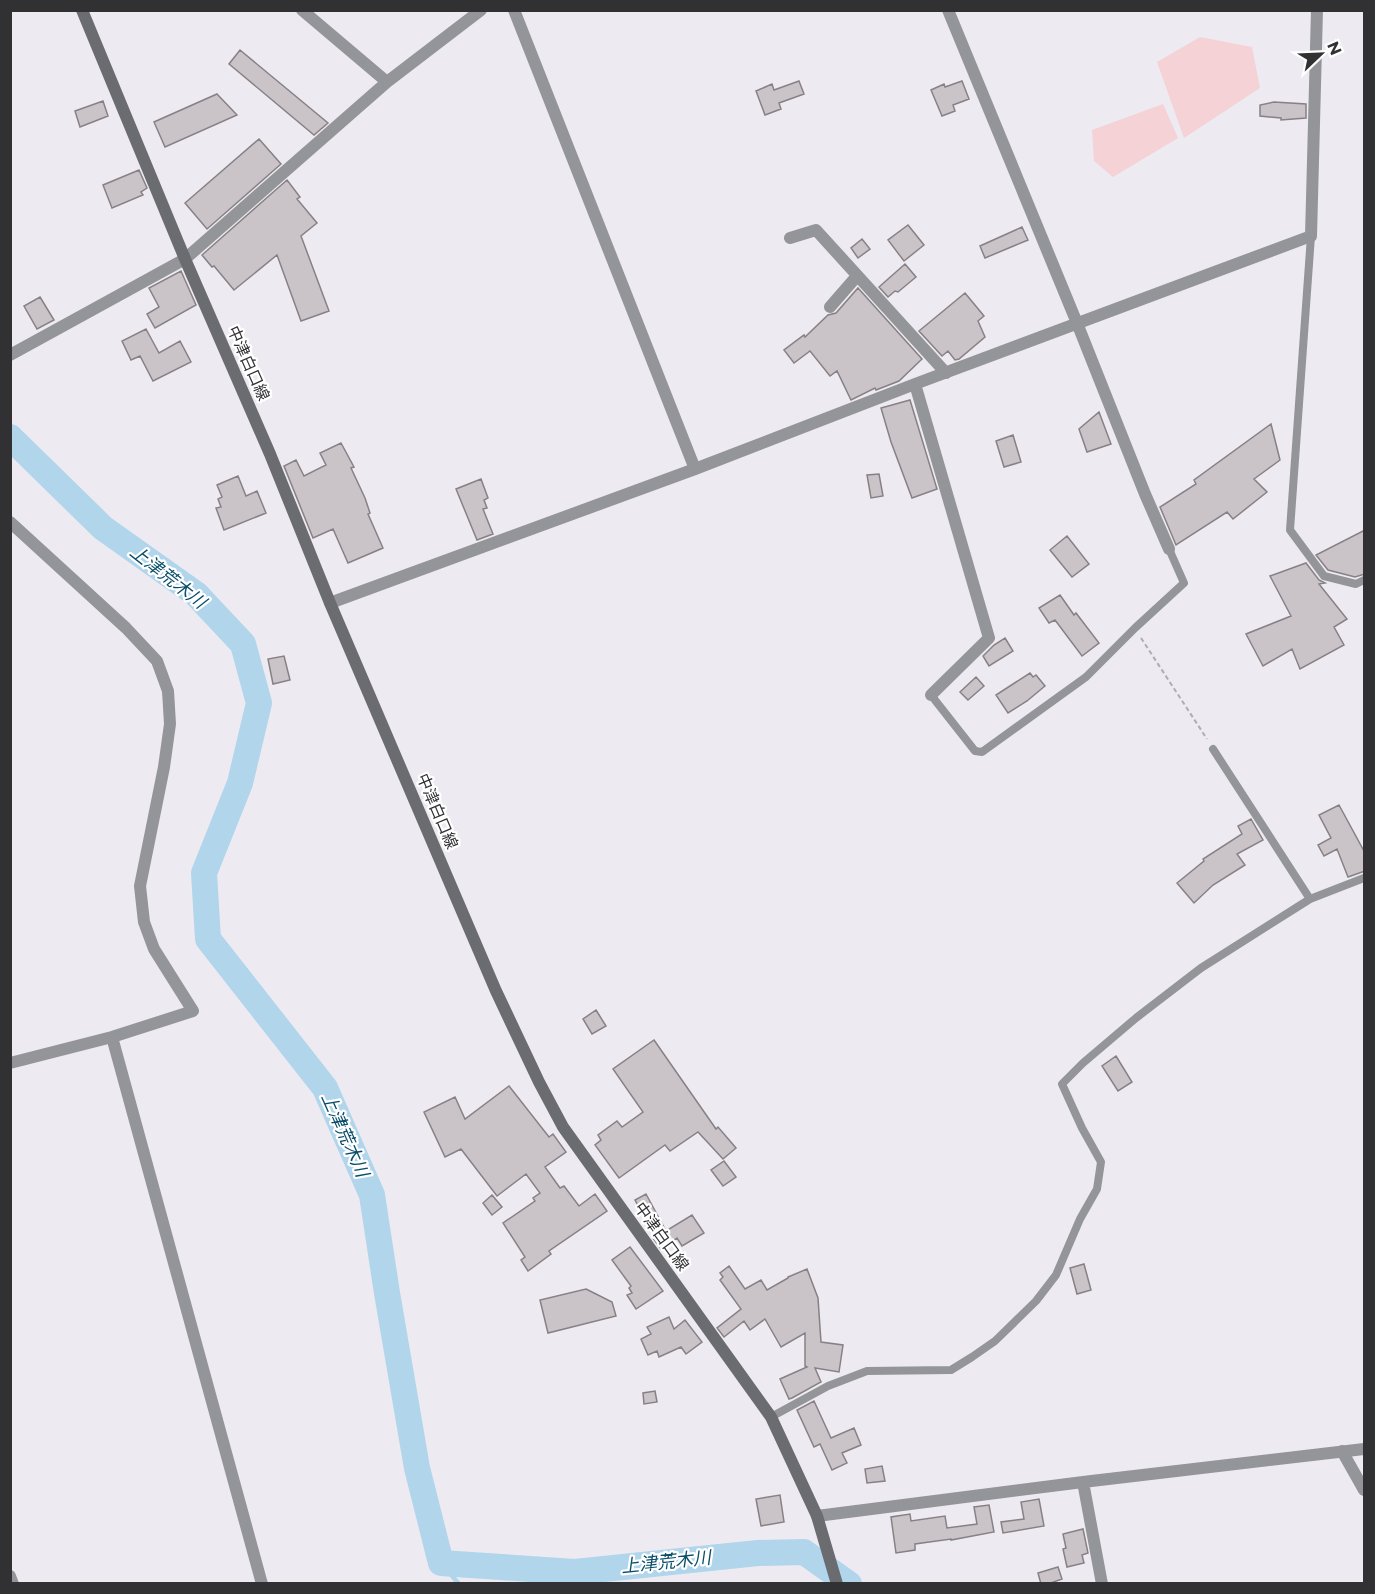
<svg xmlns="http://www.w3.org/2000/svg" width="1375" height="1594" font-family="Montserrat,'Noto Sans JP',sans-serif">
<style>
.green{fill:#f4d2d5}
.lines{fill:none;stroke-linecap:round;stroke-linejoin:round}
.stream{stroke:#b1d5eb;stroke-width:4.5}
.river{stroke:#b1d5eb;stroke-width:26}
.building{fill:#cac4c8;stroke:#878185;stroke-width:1.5}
.path{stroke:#afadb2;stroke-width:2;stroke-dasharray:4.5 3;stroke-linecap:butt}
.service{stroke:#949598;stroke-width:8}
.minor{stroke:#949598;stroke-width:12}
.secondary{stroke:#6a6c70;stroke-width:12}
.labels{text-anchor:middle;stroke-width:4.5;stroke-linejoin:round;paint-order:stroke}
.street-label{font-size:16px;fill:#313033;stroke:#fff}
.water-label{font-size:18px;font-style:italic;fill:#0a4e6b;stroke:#fff}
</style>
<rect width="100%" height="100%" fill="#edebf1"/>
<path class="green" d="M1200,37l52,10 8,41 -76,50 -27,-76z
M1163,104l15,34 -65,39 -19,-16 -2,-31z"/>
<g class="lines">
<path class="stream" d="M441,1563l18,21"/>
<path class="river" d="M10,437l93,91 93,66 47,50 16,59 -19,80 -36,90 4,66 117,149 47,107 15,98 30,175 24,95 134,9 183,-19 46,-1 45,32"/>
</g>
<path class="building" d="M240,50l88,73 -14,12 -85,-71z
M799,81l5,13 -25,9 2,6 -16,6 -9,-24 16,-7 2,6z
M962,81l7,18 -16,6 2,6 -13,5 -11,-26 13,-6 1,3z
M217,94l20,21 -72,32 -11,-25z
M103,101l5,15 -28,11 -5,-16z
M1274,102l32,2v14l-25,2v-2l-21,-2v-11z
M259,139l22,25 -74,65 -22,-26z
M139,170l8,18 -6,4 2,3 -31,13 -9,-23z
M287,180l13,17 -3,2 20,24 -16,13 28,75 -28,10 -24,-66 -43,35 -20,-24 -2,1 -10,-12z
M908,225l16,20 -20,16 -16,-21z
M1022,227l6,13 -43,18 -5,-12z
M862,239l8,10 -12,9 -7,-10z
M905,264l11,13 -18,15 -3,-1 -7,6 -9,-10z
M181,271l15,34 -41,23 -8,-14 12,-7 -10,-19z
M858,288l64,71 -23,22 -23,9 -1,-2 -24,12 -14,-29 -7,5 -20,-25 -16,12 -10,-13 20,-15 1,2 23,-22 8,-2z
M965,293l19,23 -6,5 7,16 -26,22 -4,1 -7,-9 -6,5 -23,-25z
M40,297l14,23 -17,9 -13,-23z
M146,329l13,24 21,-12 11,21 -38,19 -13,-25 -9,4 -9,-19z
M910,400l27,89 -25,9 -21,-56 -10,-34z
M1099,412l12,32 -24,8 -8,-23z
M1271,424l9,36 -26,19 13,13 -34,27 -6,-7 -51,33 -16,-38 36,-23 -2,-4z
M1013,435l8,27 -17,5 -8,-26z
M341,443l13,24 -3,1 14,30 5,15 -2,1 15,34 -35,15 -15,-34 -20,9 -29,-72 12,-6 8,16 22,-11 -6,-12z
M879,474l4,22 -12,2 -4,-23z
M238,476l8,20 11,-5 9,22 -42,17 -8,-22 5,-1 -3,-8 4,-2 -5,-12z
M481,479l7,19 -4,2 3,8 -4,1 10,25 -16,6 -21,-51z
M1365,530v44l-10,3 -27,-7 -12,-15z
M1067,536l22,28 -17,13 -22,-27z
M1306,563l13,17 6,3 -6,1 28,35 -13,8 10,18 -44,24 -8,-20 -29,17 -17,-32 45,-18 -21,-40z
M1060,595l14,20 2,-2 23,30 -17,13 -27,-36 -6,3 -10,-15z
M1005,638l8,13 -24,15 -6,-10 11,-11z
M284,656l6,24 -17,4 -5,-25z
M1030,673l3,4 3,-2 9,11 -18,15 -19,12 -12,-18z
M976,677l8,9 -16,14 -8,-8z
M1339,805l26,48v18l-17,6 -11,-28 -13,7 -6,-11 13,-7 -12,-23z
M1251,819l12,21 -26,14 8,11 -32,20 -19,18 -17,-20 27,-22 -1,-2 39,-25 -4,-8z
M596,1010l10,16 -14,8 -9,-15z
M654,1040l62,89 2,-2 18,21 -13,11 -25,-27 -28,19 -5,-6 -46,33 -24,-33 6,-5 -3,-5 19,-14 5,6 21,-15 -30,-43z
M1116,1056l16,26 -14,9 -16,-25z
M509,1086l40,51 4,-3 13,18 -21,15 15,21 4,-2 15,20 16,-12 12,17 -58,40 2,3 -23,17 -7,-11 4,-3 -22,-34 32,-22 -2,-3 7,-5 -14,-19 -29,22 -36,-47 -16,8 -21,-45 31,-15 10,22z
M724,1161l12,16 -13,9 -12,-16z
M646,1194l20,37 26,-16 12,18 -22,13 -5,-8 -16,11 -8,-11 2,-2 -20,-36z
M492,1195l10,12 -10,8 -9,-12z
M630,1247l33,44 -27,18 -9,-14 5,-2 -3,-5 2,-2 -19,-26z
M1084,1264l7,26 -14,4 -7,-26z
M729,1266l16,23 16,-9 6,10 21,-12v-1l19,-8 11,29 3,44 22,3 -4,27 -24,-4 6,14 -29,16 -3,1 -9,-20 27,-12 -2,-1v-33l-24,14 -16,-28 -15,11 -6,-9 -20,16 -7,-9 24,-19 -21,-29 3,-3 -3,-4z
M586,1289l26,13 4,14 -68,17 -8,-33z
M669,1317l5,12 11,-9 17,22 -16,12 -5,-7 -22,10 -2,-6 -9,4 -7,-16 10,-5 -4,-7z
M655,1391l2,11 -13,2 -1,-11z
M814,1401l17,37 23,-10 7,17 -19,8 5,10 -15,7 -12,-26 -6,3 -17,-37z
M882,1466l3,15 -18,2 -2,-14z
M780,1495l4,27 -23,4 -5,-27z
M1039,1499l5,27 -41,7 -2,-11 23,-3 -3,-17z
M989,1505l5,27 -43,8v-1l-36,5v6l-19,3 -5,-36 19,-3 1,7 34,-5 2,12 30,-4 -3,-17z
M1083,1529l5,24 -6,2 2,8 -17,4 -4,-18 3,-1 -3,-14z
M1058,1567l4,12 -14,5h-7l-3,-11z"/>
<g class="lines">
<path class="path" d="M1141,638l66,101"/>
<path class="service" d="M1311,236l-21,294 34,46 32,8 8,-4
M931,695l44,56 7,1 104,-75 49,-49 49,-45 -15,-34
M1213,749l97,150
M771,1417l57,-31 39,-15 84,-1 21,-13 23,-16 41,-40 20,-26 24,-56 17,-30 4,-27 -19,-34 -20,-44 21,-21 53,-45 65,-50 109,-69 54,-21"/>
<path class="minor" d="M302,10l85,72
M514,10l181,459
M948,10l129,313 68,171 24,55
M790,238l26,-8 130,143
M830,307l27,-31
M10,355l175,-96 202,-177 94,-72
M915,384l74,254 -58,57
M10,522l116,106 31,33 11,30 2,33 -6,43 -24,119 4,36 10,27 39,62 -81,26 -102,26
M330,603l365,-134 220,-85 396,-148 6,-226
M112,1037l150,547
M1342,1451l22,39
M1083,1482l19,102
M817,1516l266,-34 281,-33
M10,1576l3,8"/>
<path class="secondary" d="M82,10l103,249 85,195 60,149 166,388 43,91 24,45 208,290 46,99 20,68"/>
</g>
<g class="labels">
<g class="street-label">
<text transform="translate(249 363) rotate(66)" y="6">中津白口線</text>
<text transform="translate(438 811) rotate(67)" y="6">中津白口線</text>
<text transform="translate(662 1236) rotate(54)" y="6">中津白口線</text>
</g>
<g class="water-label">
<text transform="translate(168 577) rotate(38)" y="6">上津荒木川</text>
<text transform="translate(345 1135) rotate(66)" y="6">上津荒木川</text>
<text transform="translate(666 1562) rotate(-6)" y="6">上津荒木川</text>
</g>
</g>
<rect width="1375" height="1594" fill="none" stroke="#313033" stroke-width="24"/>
<g transform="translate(1321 54) rotate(67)" stroke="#ffffff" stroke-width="4.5" paint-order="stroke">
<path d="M0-4.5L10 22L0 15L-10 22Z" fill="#313033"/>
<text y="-9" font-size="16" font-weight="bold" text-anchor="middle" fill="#313033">N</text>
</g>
</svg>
